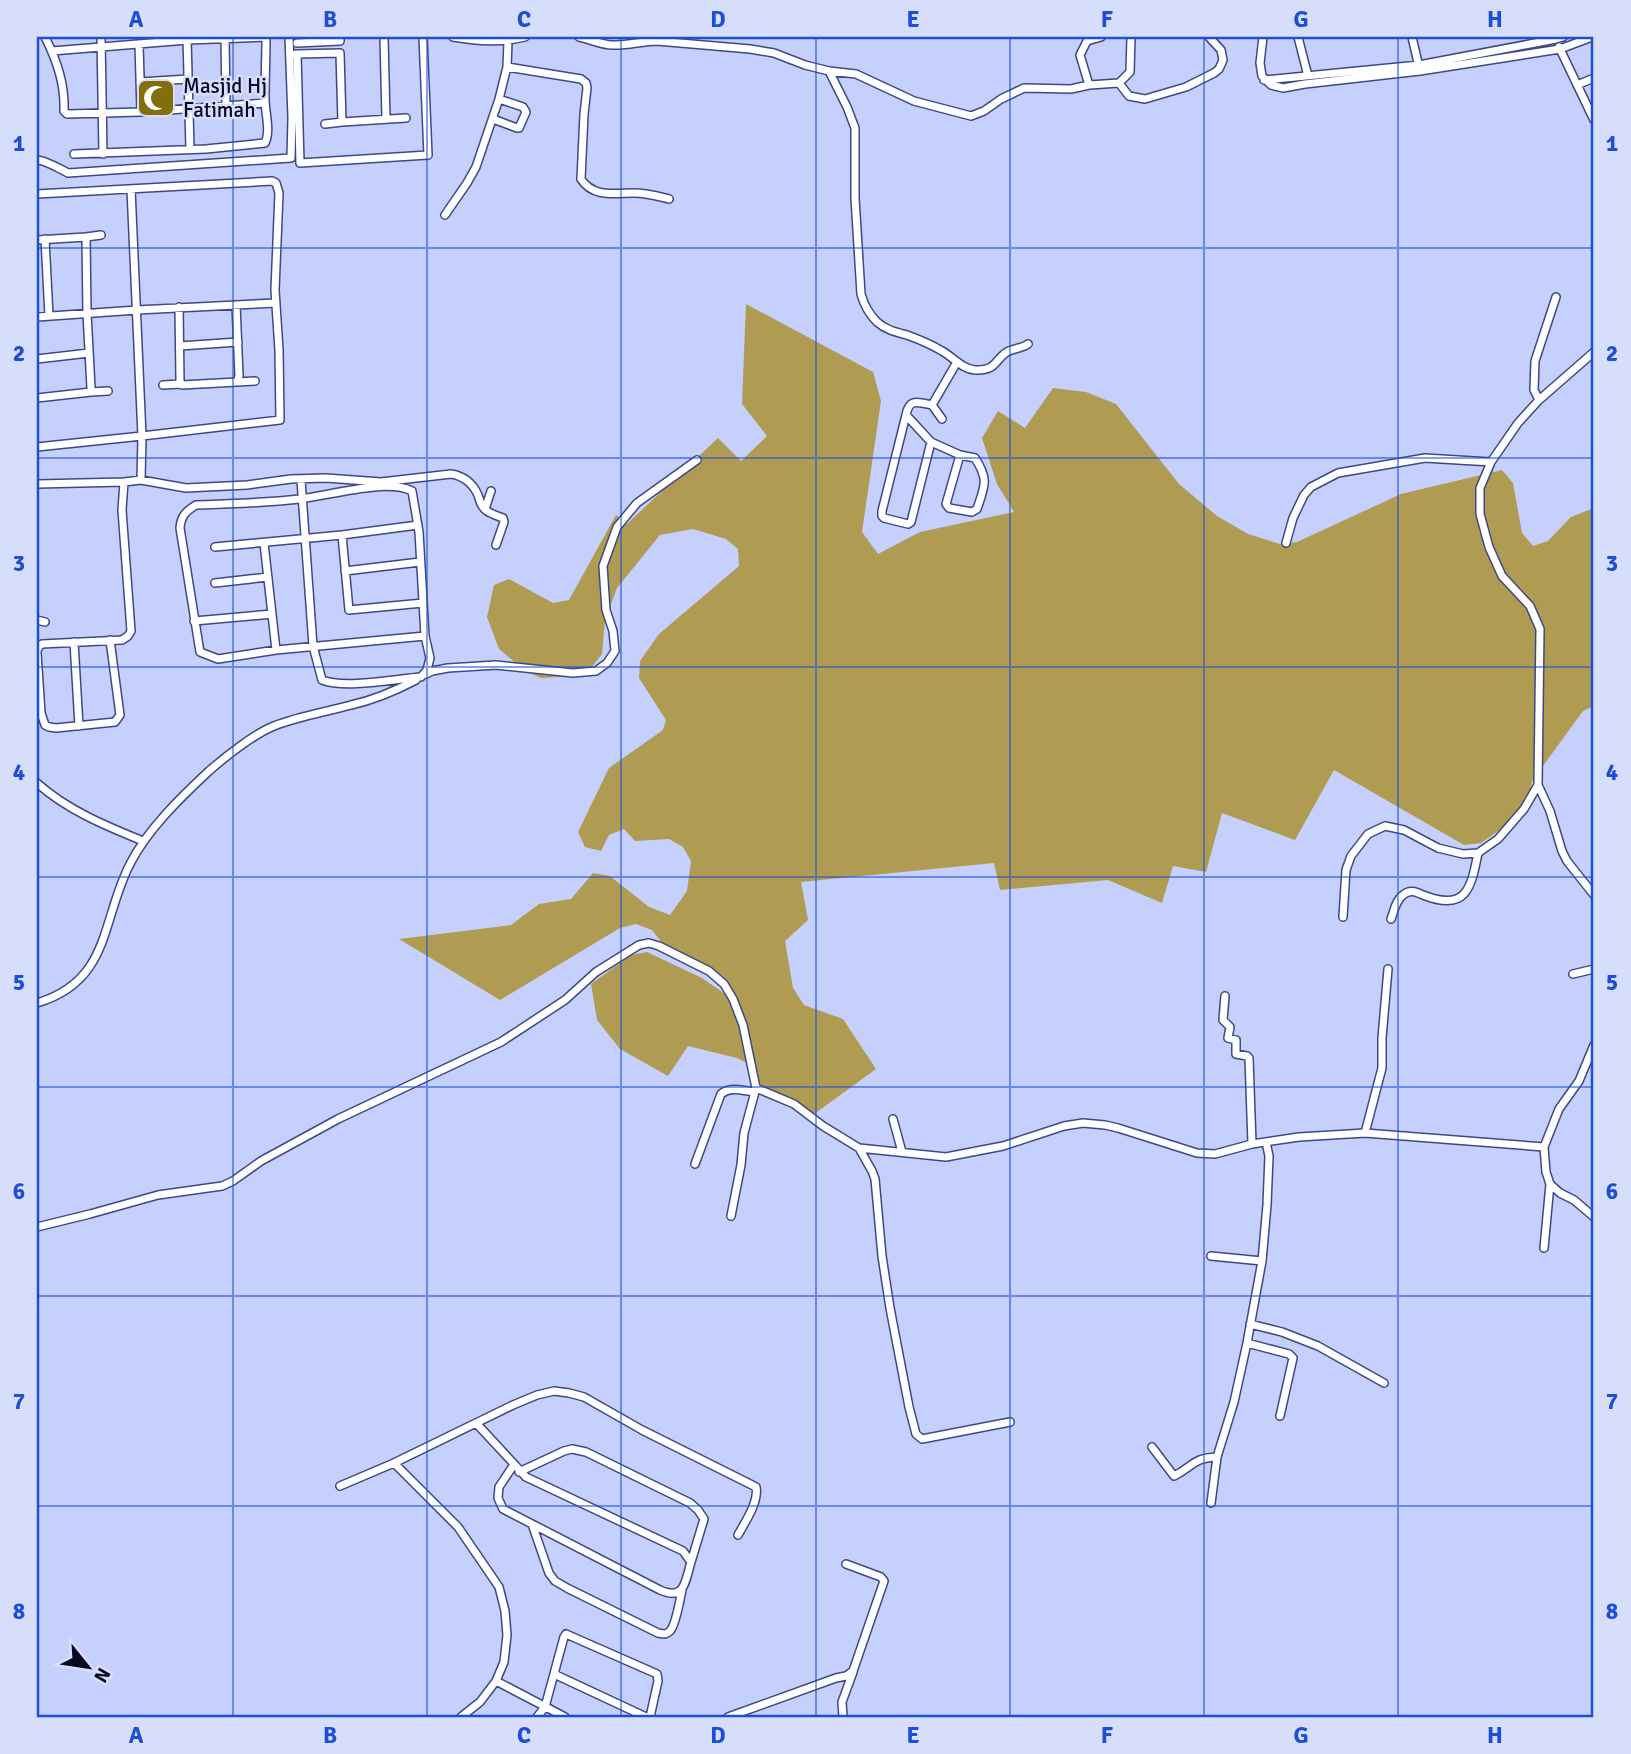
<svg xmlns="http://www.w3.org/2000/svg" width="1631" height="1754" font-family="Signika,sans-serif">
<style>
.forest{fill:#af9b51}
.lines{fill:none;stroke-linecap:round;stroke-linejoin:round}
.minor-casing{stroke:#3e4885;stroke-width:10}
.minor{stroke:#fff;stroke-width:7}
.grid{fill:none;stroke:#1d4ed8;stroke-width:2;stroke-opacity:0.55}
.labels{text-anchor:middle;stroke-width:5;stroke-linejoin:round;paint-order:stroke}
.poi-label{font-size:21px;fill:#070921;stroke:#d7defc;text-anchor:start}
.neatline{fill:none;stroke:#1d4ed8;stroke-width:2.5}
.grid-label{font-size:23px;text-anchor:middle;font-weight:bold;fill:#1d4ed8}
</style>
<rect width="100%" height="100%" fill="#c6d0fc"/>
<path class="forest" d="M746,304l127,68 8,29 -19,131 16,22 42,-22 94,-20 -17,-28 -15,-46 16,-27 27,17 28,-40 33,4 30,12 63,80 38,32 31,18 32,10 17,-2 104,-48 101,-24 11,13 9,50 11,13 15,-5 23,-24 23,-9v198l-11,5 -51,70 -3,17 -21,26 -27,19 -17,2 -130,-75 -39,70 -73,-27 -16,59 -33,-6 -11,37 -54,-23 -108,10 -6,-27 -193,19 7,38 -23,21 8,47 11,17 39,14 33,50 -66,48 -53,-30 -6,-22 -14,-7 -49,-12 -20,30 -48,-27 -23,-29 -6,-36 40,-29 16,-3 55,26 36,25 -15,-27 -61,-33 -10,-13 -16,-6 -16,4 -120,72 -101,-61 112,-14 28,-21 32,-5 22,-26 17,3 39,31 21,8 17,-24 4,-30 -8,-14 -14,-8 -34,2 -11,-12 -15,6 -8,16 -16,-4 -7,-15 31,-64 54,-38 3,-10 -27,-42 1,-17 19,-27 80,-68 -1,-17 -12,-10 -33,-10 -33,6 -43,53 -12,32 -3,34 -11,14 -15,8 -35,2 -16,-7 -26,-22 -12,-32 7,-32 15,-6 44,24 16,-3 47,-85 11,9 91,-86 23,23 26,-25 -25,-32z"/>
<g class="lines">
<defs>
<path id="minor" d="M45,37c12,24 20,47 19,74l3,3 74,-2 124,-9
M101,37l2,117
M225,37l1,69
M384,37l2,82
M453,37c25,4 47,6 72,0
M579,37c11,2 22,8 33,8 15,1 30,-4 45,-4l93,8 24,4 31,12 24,6 27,3 58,27 57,15 13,-5 17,-12 23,-11 47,1 18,-4 30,-2 11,-11 1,-35
M1263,37l-3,26 2,13 9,9 12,3 22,-4 115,-13 140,-22 32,-12
M1298,37l10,39
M1412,37l7,30
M187,38l3,111
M297,43l43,-2v-4
M139,44l2,68
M1559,47l35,73
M52,51l135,-11 79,-3
M297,54l43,-1 2,69 64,-4
M290,55l7,-1 3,109 128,-8 -5,-118
M507,67l74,12 5,4 1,5 -3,26 -3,65c12,19 34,14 53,14 13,0 23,3 35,6
M829,71l18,36 8,21v70l6,96c3,11 7,19 16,28 9,8 19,10 30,13 11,4 25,10 35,16 11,6 20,18 33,19 22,1 20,-11 32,-18 6,-4 14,-3 21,-8
M1264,80l155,-15 137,-26 7,-2
M140,82l48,-3
M1119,83l10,13 16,3 41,-12 28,-14 5,-4 4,-9 -2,-10 -12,-13
M1089,85l-9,-30 7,-14 14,-4
M1577,85l17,-7
M493,119l24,9h2l7,-16 -3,-5 -24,-8
M325,124l17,-2
M74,154l132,-5 59,-6c6,-12 0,-30 0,-44 0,-21 1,-42 1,-62
M37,160c8,0 23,9 31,13l223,-15 1,-41 -3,-80
M37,194l235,-13 4,2 3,10 -4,97 4,60 1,70 -138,16 -1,44
M445,215l22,-32 9,-16 23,-68 8,-32 1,-26
M86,237l15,-2
M45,239l4,77
M37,240l49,-3 1,76 4,75v4l-54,6
M179,307l1,74 2,4 55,-3 2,-6 -3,-71
M37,317l100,-7 139,-7
M180,346l58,-4
M37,359l52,-6
M237,382l18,-1
M163,385l18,-1
M91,392l17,-1
M1539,400l-5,-10 1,-29 21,-64
M932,405l25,-43
M906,415c3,-17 12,-13 26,-10l10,14
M931,442l-20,80 -3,2 -24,-6 -2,-2v-5l24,-96 25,27 29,13
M37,447l105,-11 -11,-247
M960,455l15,3c14,22 10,27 2,51l-5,3 -23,-4 -3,-4z
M301,480l12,166 9,34c23,9 73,-1 99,-3l6,-7 3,-12 -5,-22 -6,-104 -7,-41c-26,-13 -84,5 -113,8 -34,4 -69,5 -103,6 -10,6 -15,11 -16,23l20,124 18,7 58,-9 149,-14
M37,484l87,-2 17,-2 45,8 61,-3 44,-6 35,-1 55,4 70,-8c13,2 22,10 27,21 2,6 3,12 9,16 4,3 11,5 16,7l1,4 -8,23
M485,509l6,-18
M342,535l7,75 74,-7
M264,543l12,107
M1286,543l7,-25 11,-23 7,-8 27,-14 87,-15 66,4
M215,547l127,-12 76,-10
M345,571l75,-9
M215,583l53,-6
M37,620l8,2
M194,621l78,-7
M74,642l5,84
M37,651l2,-5 3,-2 80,-4 6,-4 3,-5 -9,-121 2,-28
M37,653l4,60 4,12 4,2 7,1 59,-6 5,-7 -10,-75
M426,674l6,-3 16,-3 48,-3 77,8 23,-2 11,-8 8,-12 -2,-20 -7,-21 -3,-44 14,-39 20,-24 60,-43
M37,783c30,27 69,43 106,58
M1538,785l12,26 12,40 5,10 27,34
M1343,917l3,-47 5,-14 17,-22 17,-8 19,4 34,18 25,6 15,-1 20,-14 26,-30 14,-24 2,-156 -10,-23 -28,-30 -13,-29 -9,-33v-26l11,-26 27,-39 21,-23 55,-48
M1391,919c3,-8 5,-19 12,-24 7,-6 13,-3 20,0 43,17 48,-6 55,-42
M1573,974l21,-5
M1225,996l-2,24 7,7 -2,11 8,2v14l11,2 2,2 3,86
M37,1003c74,-22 64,-83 93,-139 17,-34 51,-67 79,-93 16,-14 45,-37 65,-45 25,-10 52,-14 77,-21 23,-5 44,-14 65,-25
M893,1119l9,33
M1365,1133l17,-65v-30l6,-69
M1544,1147l2,25 4,12 10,9 14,7 20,17
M859,1148l13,23 3,8 7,77 8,52 19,99 7,27 6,5 88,-17
M695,1164l26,-70c10,-8 22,-3 34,-2
M731,1216l10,-51 3,-32 12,-45
M37,1227l53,-13 68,-19 64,-9 11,-5 28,-20 77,-42 163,-77 64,-42 31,-28 43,-27 10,-2 10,3 50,25 15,13 9,15 10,26 13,63 38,16 29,22 36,22 87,9 57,-11 61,-20 19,-3 22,2 13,3 79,25 18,1 37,-10 47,-7 66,-4 179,14 15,-38 20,-28 15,-36
M1544,1248l6,-64
M1211,1256l51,5
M1250,1324l32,8 36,14 66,37
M1247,1343l42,11 4,4 -13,58
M476,1423l50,54 157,74 8,11c-6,20 -6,39 -31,28l-157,-81 -5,-11 1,-11 14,-21
M1152,1447l22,29c19,-9 18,-18 43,-19
M394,1463l64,64 41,60 6,24 2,24 -3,27 -8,19 -16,21 -19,15
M519,1472l45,-21 8,-2 14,3 104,51 8,7 6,9 -13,43
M340,1486l54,-23 119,-58 24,-10 17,-4 15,2 15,4 58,33 114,57c3,15 -11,35 -18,48
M1211,1503l6,-46 17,-55 13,-59 15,-82 5,-56 2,-49 -3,-14
M532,1524l17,49 6,8 12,7 91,45c6,1 8,2 12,-2 6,-6 10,-32 12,-41
M554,1674l92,43
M496,1681l69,36
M537,1717l8,-10 19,-70 2,-3 91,40 1,7 -8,36
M728,1717l108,-39 10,-2 7,-5 31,-90 -3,-4 -35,-13
M843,1717l-1,-15 11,-30"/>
</defs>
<use href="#minor" class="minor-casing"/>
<use href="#minor" class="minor"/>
</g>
<path class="grid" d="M233,37v1680M427,37v1680M621,37v1680M816,37v1680M1010,37v1680M1204,37v1680M1398,37v1680M37,248h1557M37,458h1557M37,667h1557M37,877h1557M37,1087h1557M37,1296h1557M37,1506h1557"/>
<defs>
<symbol id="mosque-square" viewBox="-11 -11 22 22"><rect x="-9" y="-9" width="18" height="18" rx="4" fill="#836e0b" stroke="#d7defc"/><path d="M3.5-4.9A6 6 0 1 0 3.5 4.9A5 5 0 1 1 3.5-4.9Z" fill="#fff"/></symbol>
</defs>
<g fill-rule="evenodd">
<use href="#mosque-square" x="134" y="76" width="44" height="44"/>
</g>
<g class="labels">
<g class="poi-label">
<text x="183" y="93">Masjid Hj<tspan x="183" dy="24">Fatimah</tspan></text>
</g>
</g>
<rect width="1631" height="1754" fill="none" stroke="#d7defc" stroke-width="77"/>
<g transform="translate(88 1667) rotate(120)" stroke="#d7defc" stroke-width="5" paint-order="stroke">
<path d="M0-5L12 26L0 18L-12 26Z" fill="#070921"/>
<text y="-10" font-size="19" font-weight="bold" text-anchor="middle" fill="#070921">N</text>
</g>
<rect x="38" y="38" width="1554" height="1678" class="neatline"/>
<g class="grid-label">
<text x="136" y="27">A</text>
<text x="330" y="27">B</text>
<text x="524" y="27">C</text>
<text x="718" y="27">D</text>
<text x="913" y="27">E</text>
<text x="1107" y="27">F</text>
<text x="1301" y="27">G</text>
<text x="1495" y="27">H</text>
<text x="19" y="151">1</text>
<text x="1612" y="151">1</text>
<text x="19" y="361">2</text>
<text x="1612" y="361">2</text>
<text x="19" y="571">3</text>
<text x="1612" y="571">3</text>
<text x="19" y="780">4</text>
<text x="1612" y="780">4</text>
<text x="19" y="990">5</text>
<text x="1612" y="990">5</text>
<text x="19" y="1199">6</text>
<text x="1612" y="1199">6</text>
<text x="19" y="1409">7</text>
<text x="1612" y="1409">7</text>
<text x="19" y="1619">8</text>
<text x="1612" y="1619">8</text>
<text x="136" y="1743">A</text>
<text x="330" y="1743">B</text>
<text x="524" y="1743">C</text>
<text x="718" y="1743">D</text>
<text x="913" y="1743">E</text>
<text x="1107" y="1743">F</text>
<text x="1301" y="1743">G</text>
<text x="1495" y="1743">H</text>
</g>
</svg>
